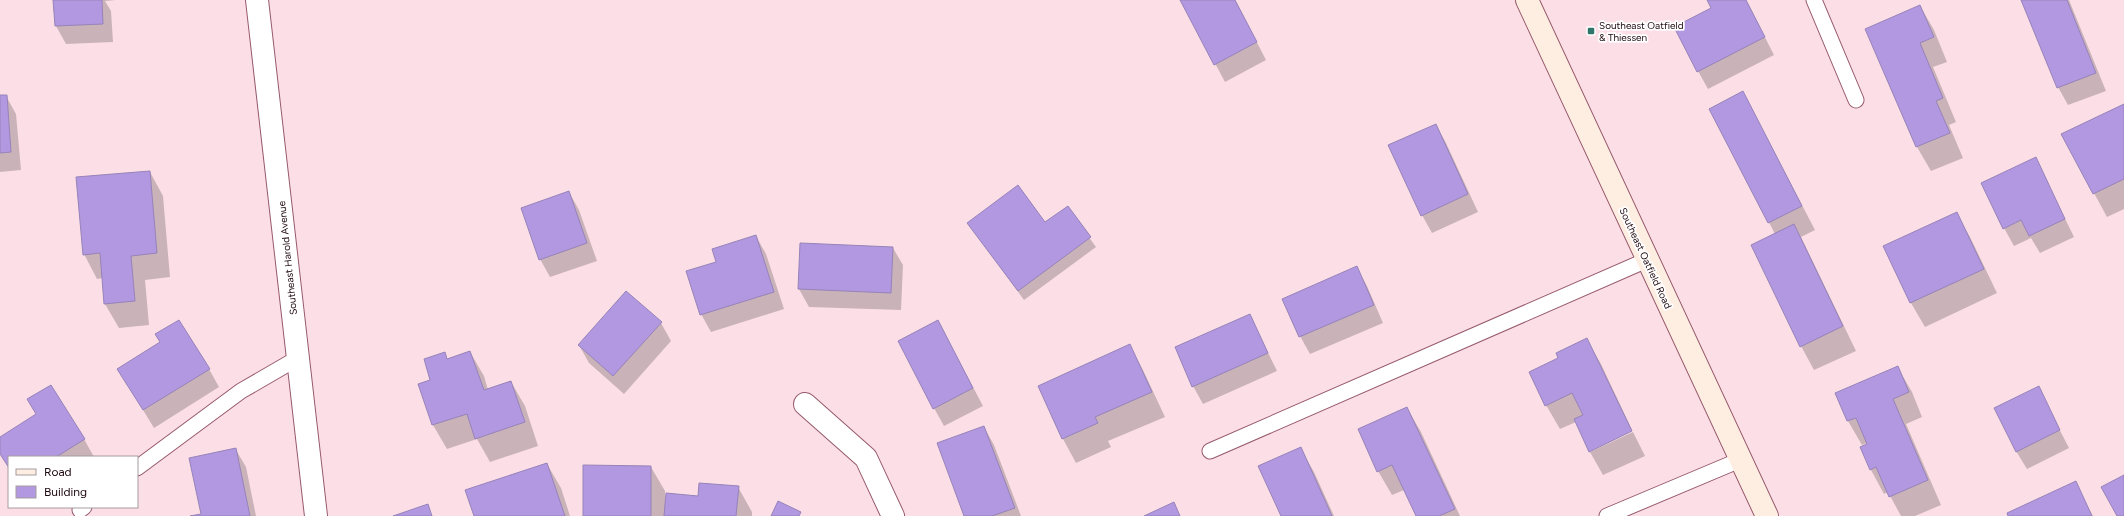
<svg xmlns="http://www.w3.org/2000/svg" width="2124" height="516" font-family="Figtree,sans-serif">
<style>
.shadow{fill:#0003}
.building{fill:#b298e0;stroke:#9683b9}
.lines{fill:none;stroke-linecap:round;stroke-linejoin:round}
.service-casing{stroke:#96596c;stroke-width:17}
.minor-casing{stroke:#96596c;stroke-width:24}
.secondary-casing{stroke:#96596c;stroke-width:24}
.service{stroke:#fff;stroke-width:15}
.minor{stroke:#fff;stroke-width:22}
.secondary{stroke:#feeee2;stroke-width:22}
.poi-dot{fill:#2f7569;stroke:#fff;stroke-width:1.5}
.labels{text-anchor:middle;stroke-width:3.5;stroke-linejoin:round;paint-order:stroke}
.poi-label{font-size:10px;fill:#1d070f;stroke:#fff;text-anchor:start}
.street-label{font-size:10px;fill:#1d070f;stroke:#fff}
</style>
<rect width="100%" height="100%" fill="#fcdfe6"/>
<path class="shadow" d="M54,0h62l-11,1 6,10 2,31 -47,2 -10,-18z
M1181,0h54l31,60 -41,22z
M1709,0h37l28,55 -66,34 -10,-18 15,-62z
M2022,0h47l37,91 -38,14 -10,-18z
M1920,6l14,24 13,32 -14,5 23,55 -7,3 14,33 -32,13 -14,-24 -51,-118z
M1743,92l72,138 -14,7 55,114 -42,19 -13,-24 -26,-112 -64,-125z
M0,96h6l10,18 5,56 -21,2z
M2124,105v104l-17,8 -13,-24z
M1436,125l10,18 32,69 -46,21 -10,-18z
M2036,159l38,78 -34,16 -9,-15 -17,8 -10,-18z
M150,172l13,24 7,81 -25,3 4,45 -30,3 -14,-24 -2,-26 -6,1 -13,-25z
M569,192l10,18 18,51 -47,16 -10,-18z
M1067,207l29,40 -72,53 -56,-77 77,1z
M1956,213l14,24 27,56 -72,34 -14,-24 -26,-57z
M756,236l10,18 18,55 -73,23 -10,-18 16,-52z
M893,248l10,17 -2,45 -92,-3 -10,-18z
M1357,268l10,18 16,37 -73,31 -10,-18z
M1250,316l27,55 -74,33 -10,-18z
M938,321l45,85 -39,20 -10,-18z
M661,323l10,18 -47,53 -35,-31 -10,-18z
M1587,340l14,24 31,66 -42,20v2l-14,-30 -16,7 -14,-24 13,-47z
M161,342l48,27 10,18 -65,41 -25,-41z
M1130,346l13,24 22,47 -57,24 3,6 -35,16 -13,-24z
M470,352l14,24 4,14 23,-8 14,24 13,40 -48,16 -13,-23 -30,10 -14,-24 -14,-40 13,-4 12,-27 4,6z
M1898,368l14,24 10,25 -16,7 35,81 -26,11h-14l-13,-24 -4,2 -13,-24 -4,-27 -5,2 -14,-24 -12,-27z
M2038,388l31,60 -42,21 -11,-18z
M1407,408l14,24 39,84h-43l-13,-26 -12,5 -14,-24z
M984,427l10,18 27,71h-56z
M1633,432l12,24 -42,19 -13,-23z
M0,438l84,1 10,18h-85v11l-9,-14z
M1300,448l14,24 20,44h-52z
M236,450l10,17 10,49h-61l7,-1z
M547,464l14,24 9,28h-95z
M651,467l14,24v9l34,-3 39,-10 14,25v4h-168z
M2075,483l18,33h-84z"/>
<path class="building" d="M53,0h49l1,24 -48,2z
M1180,0h55l22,42 -43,23z
M1707,0h39l19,37 -68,35 -23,-45 37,-19z
M2021,0h46l29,73 -39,15z
M1920,5l14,32 -14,6 23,55 -7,3 14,32 -34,14 -51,-118z
M1743,91l59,115 -34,17 -59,-114z
M0,95h7l4,57 -11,1z
M2124,104v75l-31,15 -32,-60z
M1436,124l32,70 -47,22 -33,-71z
M2036,157l29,62 -36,17 -8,-16 -18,9 -22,-46z
M150,171l7,82 -26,3 4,45 -31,3 -4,-51 -17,2 -7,-78z
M1018,185l27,37 23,-16 23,31 -73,54 -51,-68z
M569,191l18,52 -48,17 -18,-52z
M1957,212l27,57 -74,34 -27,-57z
M1794,224l49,102 -43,21 -49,-102z
M756,235l18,57 -74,23 -14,-44 30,-9 -4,-13z
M800,243l93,4 -2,46 -93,-4z
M1357,266l17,39 -75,32 -17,-38z
M626,291l36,31 -49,54 -35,-31z
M1250,314l18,39 -76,34 -17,-40z
M179,320l31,49 -67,41 -26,-41 43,-27 -5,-8z
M938,320l35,68 -40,21 -35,-68z
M1587,338l45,93 -43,21 -15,-33 9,-4 -11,-22 -27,13 -16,-34 29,-14 -2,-5z
M1130,344l22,48 -57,25 3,6 -36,16 -24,-53z
M470,351l14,39 27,-9 14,41 -50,17 -8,-25 -35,11 -14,-41 12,-4 -6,-21 21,-7 2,7z
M1898,366l11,26 -16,7 35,81 -39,17 -13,-30 -6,3 -10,-23 7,-3 -11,-26 -9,3 -12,-28z
M51,385l34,54 -29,18h-47v11l-9,-14v-17l36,-23 -9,-15z
M2039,386l21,44 -44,22 -22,-44z
M1407,407l48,102 -16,7h-23l-24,-51 -15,7 -19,-43z
M984,426l31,82 -23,8h-28l-27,-73z
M1301,447l31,69h-51l-23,-50z
M236,448l14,68h-60l11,-2 -12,-56z
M547,463l18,53h-91l-9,-26z
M583,465l68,1v50h-68z
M2124,475v41h-7l-16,-29z
M2076,481l16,35h-84l-1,-3z
M699,483l40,3 -3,30h-72l2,-23 32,3z
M778,501l23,11 -2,4h-28z
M1174,502l6,14h-36z
M428,504l4,12h-39z"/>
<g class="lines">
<defs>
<path id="service" d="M1814,0l42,100
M1210,451l437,-191
M137,468l104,-77 57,-33
M80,510l4,-3
M1607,516l133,-56"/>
<path id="minor" d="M257,0l59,516
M805,404l61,54 27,58"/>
<path id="secondary" d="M1527,0l240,516"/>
</defs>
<use href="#service" class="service-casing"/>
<use href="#minor" class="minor-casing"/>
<use href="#secondary" class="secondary-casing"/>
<use href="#service" class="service"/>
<use href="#minor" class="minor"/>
<use href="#secondary" class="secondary"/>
</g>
<rect class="poi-dot" x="1587" y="27" width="8" height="8" rx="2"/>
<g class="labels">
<g class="poi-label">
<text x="1599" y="29">Southeast Oatfield<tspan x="1599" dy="12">&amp; Thiessen</tspan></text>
</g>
<g class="street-label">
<text transform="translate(287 258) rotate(-96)" y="4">Southeast Harold Avenue</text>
<text transform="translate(1646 258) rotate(65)" y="4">Southeast Oatfield Road</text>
</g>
</g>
<rect x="8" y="456" width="130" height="52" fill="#ffffff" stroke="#a59c9f"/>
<rect x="16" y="469" width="20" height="6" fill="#feeee2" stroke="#a59c9f"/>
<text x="44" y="476" font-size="12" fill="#1d070f">Road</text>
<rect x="16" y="486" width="20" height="12" fill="#b298e0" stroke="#a59c9f"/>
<text x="44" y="496" font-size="12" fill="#1d070f">Building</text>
</svg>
